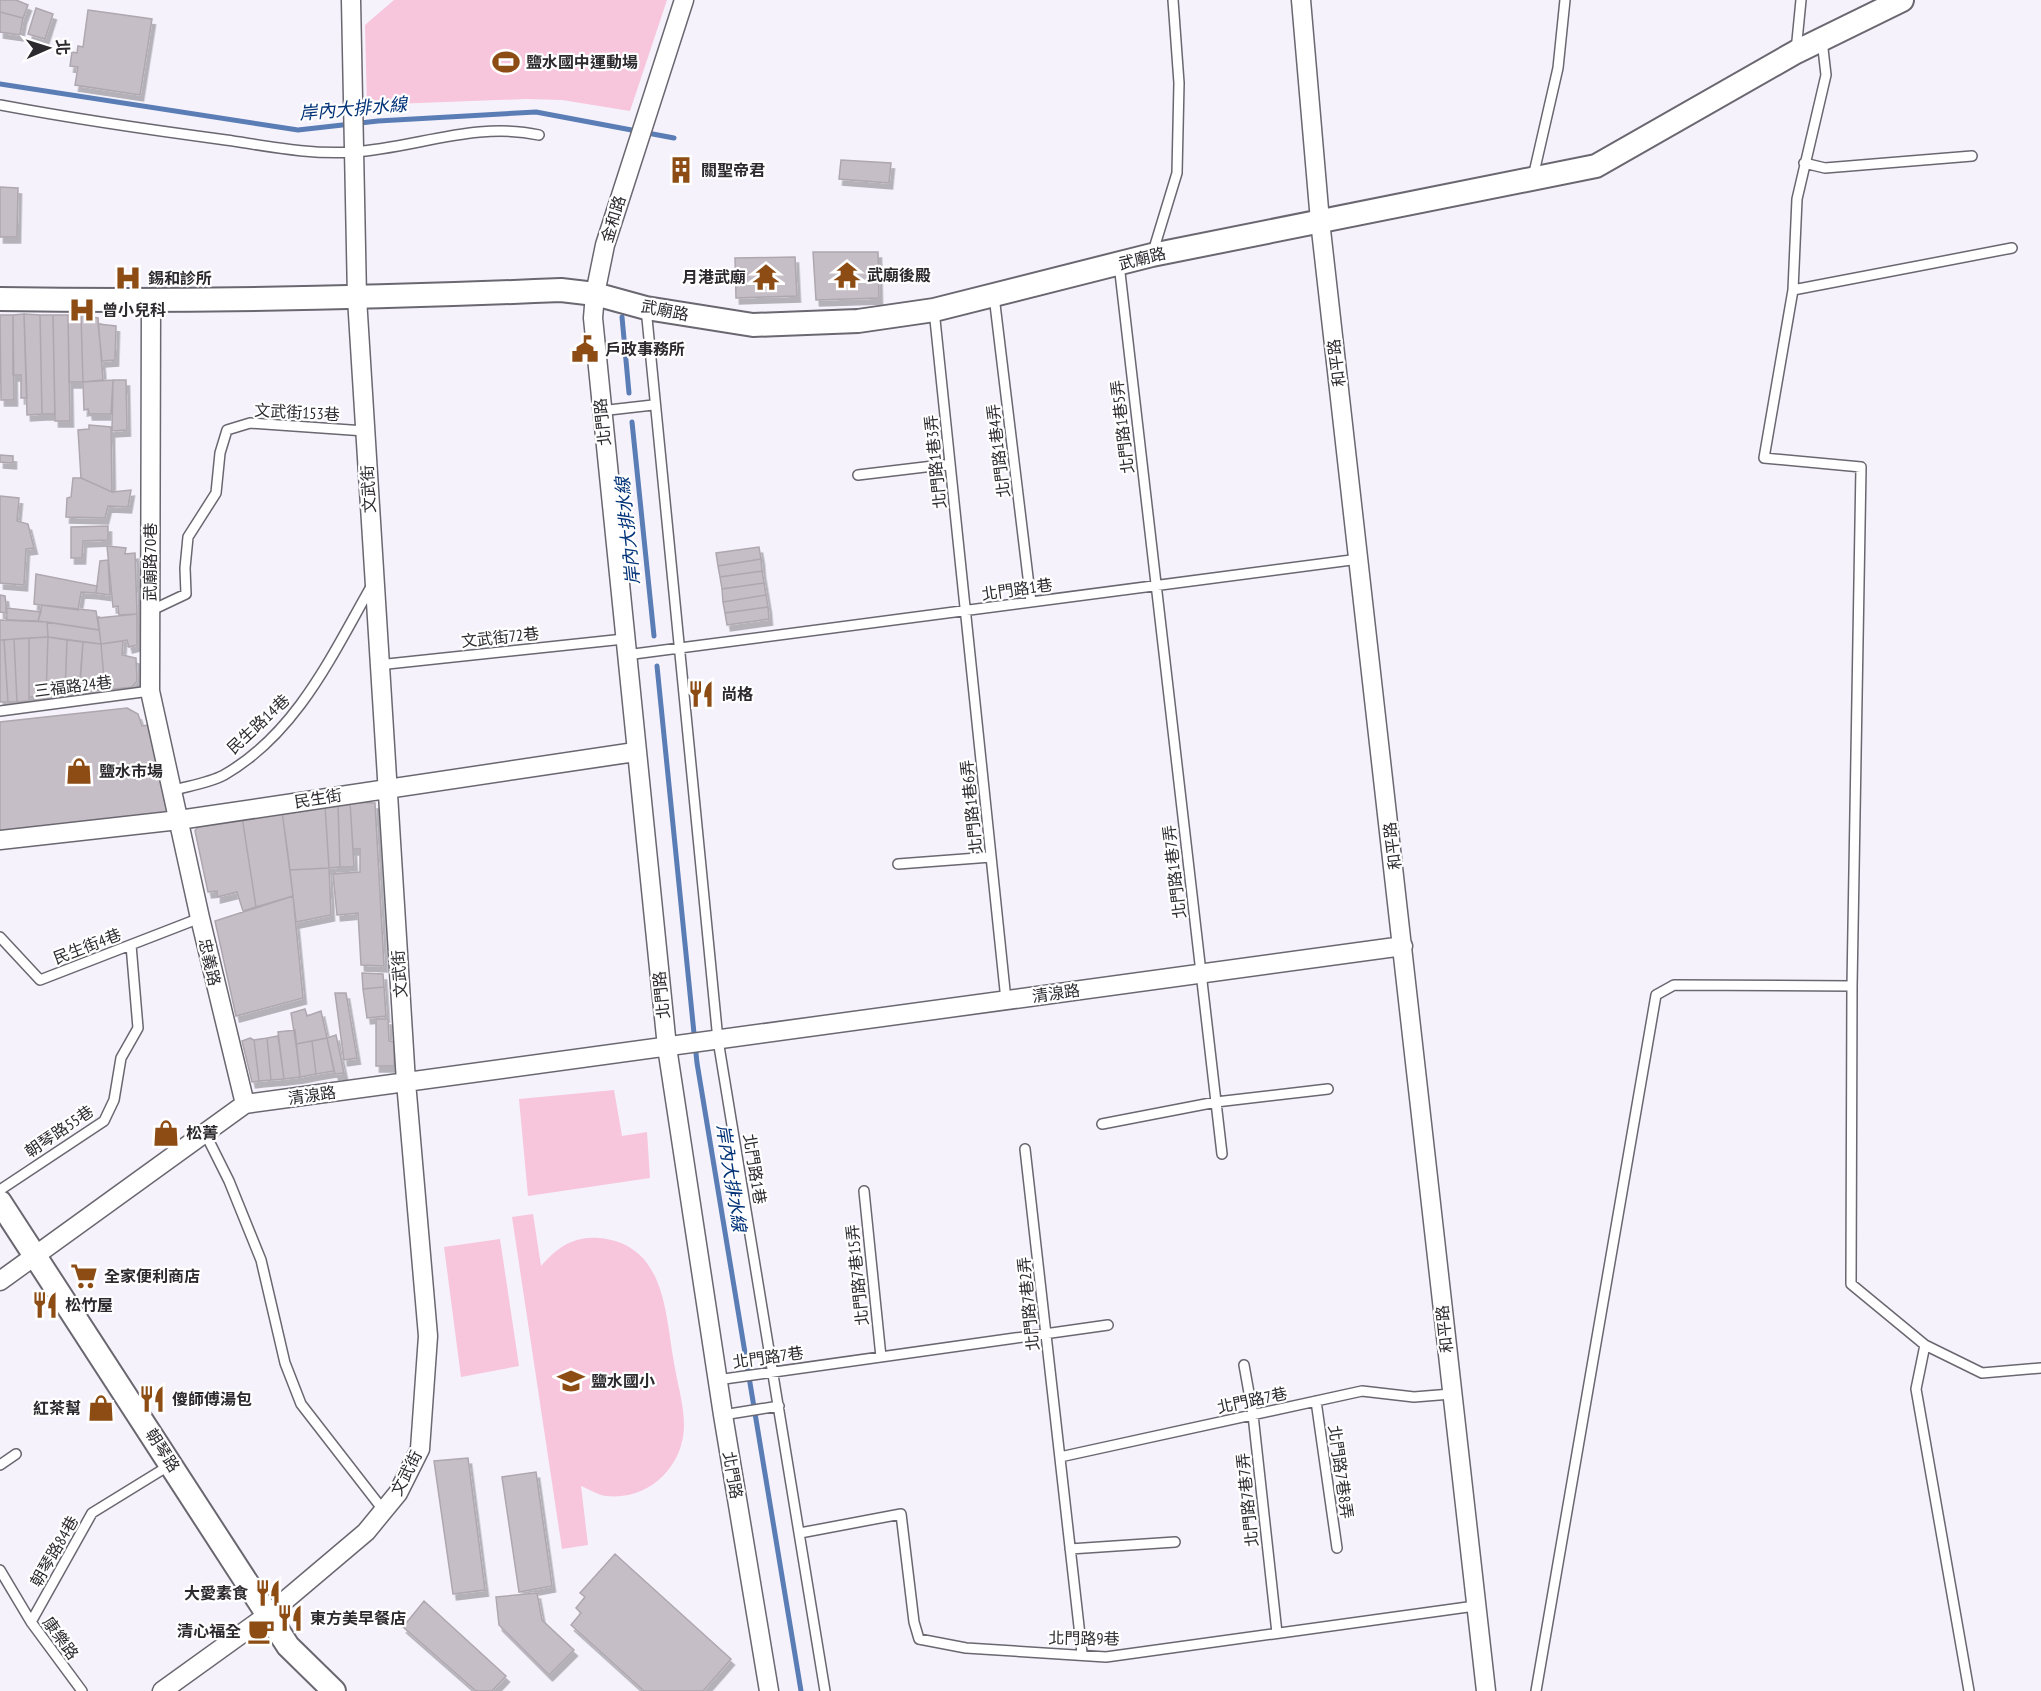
<svg xmlns="http://www.w3.org/2000/svg" width="2041" height="1691" font-family="'PT Sans Narrow','Noto Sans TC',sans-serif">
<style>
.green{fill:#f7c5dc}
.lines{fill:none;stroke-linecap:round;stroke-linejoin:round}
.stream{stroke:#5a7db5;stroke-width:5}
.building{fill:#c6bec6;stroke:#afa7af;stroke-width:1.5;filter:url(#shadow)}
.service-casing{stroke:#6a6770;stroke-width:12}
.minor-casing{stroke:#6a6770;stroke-width:21}
.tertiary-casing{stroke:#6a6770;stroke-width:26}
.service{stroke:#fff;stroke-width:9}
.minor{stroke:#fff;stroke-width:18}
.tertiary{stroke:#fff;stroke-width:22}
.labels{text-anchor:middle;stroke-width:4.5;stroke-linejoin:round;paint-order:stroke}
.poi-label{font-size:16px;font-weight:bold;fill:#2c2a2e;stroke:#fff;text-anchor:start}
.street-label{font-size:16px;fill:#2c2a2e;stroke:#fff}
.water-label{font-size:18px;font-style:italic;fill:#023378;stroke:#fff}
</style>
<defs>
<filter id="shadow"><feDropShadow dx="3.5" dy="6" stdDeviation="0" flood-color="#0004"/></filter>
</defs>
<rect width="100%" height="100%" fill="#f5f2fc"/>
<path class="green" d="M394,0h273l-37,111 -68,-11 -36,-1 -159,6 -2,-80z
M614,1090l8,46 25,-4 3,46 -122,18 -9,-97z
M533,1214l8,52c16,-18 32,-30 58,-28 64,6 66,69 74,119 3,22 11,46 11,68 0,42 -36,76 -78,71 -8,-1 -17,-7 -25,-10l7,59 -26,4 -50,-332z
M500,1239l19,127 -58,11 -17,-130z"/>
<g class="lines">
<path class="stream" d="M0,84l298,46 80,-9 158,-9 138,26
M622,317l7,76
M632,422l22,214
M657,666l40,397 104,628"/>
</g>
<path class="building" d="M0,0h16l12,5 -5,13 -23,-6z
M36,8l17,6 -8,25 -17,-5z
M88,10l64,9 -12,76 -65,-10 3,-18 -8,-1 2,-14 5,1 1,-7 5,1z
M0,12l23,6 -3,17 -20,-3z
M841,160l50,3 -2,20 -50,-4z
M675 170a6 6 0 1 1 12 0a6 6 0 1 1-12 0Z
M0,187l18,1 -1,49h-17z
M813,252h65l1,46 -63,2z
M795,257l2,39 -61,2 -1,-40z
M24,314l16,1 2,99 -15,1z
M24,314l3,84h-6v-23h-8v-60z
M0,315h13l1,85h-13z
M40,315h13l2,99h-13z
M53,315h15l2,106h-15z
M68,315h13l2,67h-14z
M81,315l17,3 5,62 -20,2z
M98,324l18,2 -1,34 -13,1z
M113,380l-2,34h-22l-1,-5 -4,1 -1,-28z
M113,380h13l1,50 -15,1z
M89,425l22,2 1,65 -31,-14 -3,-48 11,-1z
M0,455l13,1v7l-13,-1z
M73,478h8l31,14 19,-2 -3,17 -20,-1 -3,12 -39,-1 1,-19 4,-1z
M0,496l19,2 -2,23 11,3 6,24 -8,1 -2,36 -24,-2z
M108,526v14l-25,1 -1,17h-11v-31z
M107,546l19,2 -1,6 10,-1 2,61 -18,1 -1,-9 -5,1z
M759,547l2,12 -43,7 -2,-13z
M761,559l1,12 -42,6 -2,-11z
M108,560l2,35 -14,-2 4,-32z
M762,571l2,12 -42,6 -2,-12z
M36,574l61,12 -1,7 -15,-1 -3,18 -44,-6z
M764,583l2,12 -43,7 -1,-13z
M0,595l5,1 2,17 -7,-1z
M766,595l2,12 -43,6 -2,-11z
M42,605l54,6 3,19 -61,-9z
M768,607l1,12 -42,6 -2,-12z
M6,608l35,4 -3,9 -31,-1z
M137,614v31l-8,2 -2,-7 -26,4 -3,-26z
M0,620l47,2 1,15 -48,3z
M47,622l52,8 2,14 -53,-7z
M48,637l19,3 -2,56 -19,1z
M48,637l-2,60h-17v-59z
M29,638v63l-12,1 -3,-63z
M14,639l3,63h-9l-4,-62z
M0,640h4l4,62h-8z
M67,640l16,2 -3,46 -15,4z
M123,641l-1,14 14,3 1,23 -5,6 -27,3 -4,-46z
M83,642l18,2 4,46 -26,2z
M127,708l11,6 4,12 6,-1 20,91 -168,19v-113z
M350,802l25,1 9,163 -23,-1 -3,-52 -21,2 -4,-41 27,-2v-23h-7z
M350,802l4,65h-14l-2,-64z
M325,806h13l2,61 -11,1z
M325,806l4,62 -39,2 -8,-59z
M282,811l11,85 -37,11 -14,-90z
M242,817l14,90 -13,4 -6,-19 -20,5v-6l-9,1 -13,-61 4,-6z
M329,868l2,47 -35,7 -6,-52z
M293,896l10,102 -67,18 -21,-95z
M362,973l21,1 1,13 -21,2z
M384,987l2,29 -19,2 -4,-29z
M335,993h11l11,65 -13,2z
M305,1009l2,7 14,-5 6,27 -31,6 -5,-31z
M376,1019h12l1,22 5,1v24h-18z
M295,1030l5,47 -16,2 -6,-47z
M336,1035l8,38 -9,1 -8,-36z
M278,1036l6,43 -13,1 -4,-42z
M250,1038l4,2 5,41 -7,1 -10,-41z
M267,1038l4,42 -12,1 -5,-41z
M327,1038l7,33 -18,3 -4,-33z
M312,1041l4,33 -16,3 -4,-33z
M468,1458l17,132 -32,4 -19,-133z
M536,1472l16,114 -33,6 -17,-115z
M615,1554l116,105 -28,32h-59l-73,-66 10,-12 -5,-5 9,-11 -5,-4z
M537,1593l5,27 32,30 -25,25 -50,-50 -3,-28z
M424,1601l82,75 -14,15h-16l-73,-64z"/>
<g class="lines">
<defs>
<path id="service" d="M1822,40l4,35 -29,124 -4,91 -29,168 97,9 -9,519 -1,298 74,61 57,28 59,-5
M1796,51l5,-51
M0,105c75,14 150,25 226,35 41,6 85,15 127,12 62,-4 124,-31 186,-17
M1804,163l21,5 147,-12
M1533,177l25,-109 7,-68
M1152,255l25,-82 2,-90 -6,-83
M1119,264l103,890
M1793,290l219,-42
M994,296l37,306
M646,308l72,732 107,651
M934,310l72,690
M600,411l53,-6
M858,475l92,-11
M150,611l36,-17 -1,-26 3,-31 28,-44 4,-40 7,-23 23,-7 115,8
M626,655l733,-96
M378,665l246,-26
M0,711l150,-20
M171,791c17,-5 38,-8 53,-16 73,-42 108,-120 148,-190
M898,864l93,-7
M0,937l40,43 160,-62
M1102,1124l114,-22 112,-13
M205,1133l24,48 32,79 24,103 16,41 83,107
M1025,1149l57,504
M0,1190l104,-69 10,-21 7,-42 17,-30 -7,-83
M864,1191l17,166
M1925,1345l-9,44 53,302
M1244,1365l9,50 24,218
M717,1380l391,-55
M1316,1401l21,147
M723,1415l56,-9
M1060,1457l302,-66 52,6 37,-3
M0,1465l16,-11
M800,1533l101,-19 13,108 5,17 47,9 140,9 369,-51
M1070,1549l105,-7
M0,1570l31,52 51,69
M31,1622l61,-109 78,-48
M1536,1691l120,-696 18,-10 178,1"/>
<path id="minor" d="M684,0l-79,245 -10,49 -2,24 74,729 56,368 46,276
M1301,0l19,221 166,1470
M151,301l-1,390 50,227 45,186
M0,840l179,-20 456,-68
M0,1281l245,-177 1158,-158
M162,1691l107,-77 97,-82 32,-39 22,-44 8,-113 -22,-254 -49,-784 -6,-298"/>
<path id="tertiary" d="M0,299c187,3 374,-1 561,-9l34,4 51,14 107,17 105,-4 76,-11 218,-55 444,-89 200,-114 106,-52
M0,1202l288,444 46,45"/>
</defs>
<use href="#service" class="service-casing"/>
<use href="#minor" class="minor-casing"/>
<use href="#tertiary" class="tertiary-casing"/>
<use href="#service" class="service"/>
<use href="#minor" class="minor"/>
<use href="#tertiary" class="tertiary"/>
</g>
<defs>
<symbol id="stadium-bare" viewBox="-9 -9 18 18"><path d="M0-5a6.5 5 0 1 0 0 10a6.5 5 0 1 0 0-10ZM-3.5-1.8h7v3.6h-7Z" fill="#8c4c14" stroke="#fff" stroke-width="2.5" paint-order="stroke"/></symbol>
<symbol id="building-bare" viewBox="-9 -9 18 18"><path d="M-4-6H4V6H1V3H-1V6H-4ZM-2.5-4.3h1.7v1.8h-1.7ZM.8-4.3h1.7v1.8H.8ZM-2.5-1h1.7V.8h-1.7ZM.8-1h1.7V.8H.8Z" fill="#8c4c14" stroke="#fff" stroke-width="2.5" paint-order="stroke"/></symbol>
<symbol id="temple-bare" viewBox="-9 -9 18 18"><path d="M0-6L5-2H3V0L6.5 2.5H4V6H1.5V3h-3V6H-4V2.5H-6.5L-3 0V-2H-5Z" fill="#8c4c14" stroke="#fff" stroke-width="2.5" paint-order="stroke"/></symbol>
<symbol id="hospital-bare" viewBox="-9 -9 18 18"><path d="M-5-5h3v3.5h4V-5h3V5h-3V1.5h-4V5h-3Z" fill="#8c4c14" stroke="#fff" stroke-width="2.5" paint-order="stroke"/></symbol>
<symbol id="civic-bare" viewBox="-9 -9 18 18"><path d="M-.6-6.5H3V-4.5H.6V-3L4-1V1h2V6H-6V1h2V-1L-.6-3ZM-1.2 2.5V6h2.4V2.5Z" fill="#8c4c14" stroke="#fff" stroke-width="2.5" paint-order="stroke"/></symbol>
<symbol id="restaurant-bare" viewBox="-9 -9 18 18"><path d="M-5-6h1v4h1v-4h1v4h1v-4h1v5L-1.5 .5V6h-2V.5L-5-1ZM5-6V6H3V1.5H1.5Q1.5-4 5-6Z" fill="#8c4c14" stroke="#fff" stroke-width="2.5" paint-order="stroke"/></symbol>
<symbol id="shop-bare" viewBox="-9 -9 18 18"><path d="M-5-2.5h2.3a2.7 3.5 0 0 1 5.4 0H5L5.5 6h-11ZM-1.5-2.5h3a1.5 2.3 0 0 0-3 0Z" fill="#8c4c14" stroke="#fff" stroke-width="2.5" paint-order="stroke"/></symbol>
<symbol id="supermarket-bare" viewBox="-9 -9 18 18"><path d="M-6-5.5h2.5l.6 2H6L4.5 2H-2.5L-4.4-4H-6ZM-1.5 3.2a1.3 1.3 0 1 0 .1 0ZM3 3.2a1.3 1.3 0 1 0 .1 0Z" fill="#8c4c14" stroke="#fff" stroke-width="2.5" paint-order="stroke"/></symbol>
<symbol id="school-bare" viewBox="-9 -9 18 18"><path d="M0-5L7-2L0 1L-7-2ZM-4 1L0 2.5L4 1V4Q0 6-4 4Z" fill="#8c4c14" stroke="#fff" stroke-width="2.5" paint-order="stroke"/></symbol>
<symbol id="cafe-bare" viewBox="-9 -9 18 18"><path d="M-5.5-4.5H6V0H3Q3 3.5 0 3.5H-2.5Q-5.5 3.5-5.5 0ZM3-3.2v2h1.7v-2ZM-6 4.5H4V6H-6Z" fill="#8c4c14" stroke="#fff" stroke-width="2.5" paint-order="stroke"/></symbol>
</defs>
<g fill-rule="evenodd">
<use href="#stadium-bare" x="487" y="43" width="38" height="38"/>
<use href="#building-bare" x="662" y="151" width="38" height="38"/>
<use href="#temple-bare" x="828" y="256" width="38" height="38"/>
<use href="#temple-bare" x="747" y="258" width="38" height="38"/>
<use href="#hospital-bare" x="109" y="259" width="38" height="38"/>
<use href="#hospital-bare" x="63" y="291" width="38" height="38"/>
<use href="#civic-bare" x="566" y="330" width="38" height="38"/>
<use href="#restaurant-bare" x="682" y="675" width="38" height="38"/>
<use href="#shop-bare" x="60" y="752" width="38" height="38"/>
<use href="#shop-bare" x="147" y="1114" width="38" height="38"/>
<use href="#supermarket-bare" x="65" y="1257" width="38" height="38"/>
<use href="#restaurant-bare" x="26" y="1286" width="38" height="38"/>
<use href="#school-bare" x="552" y="1362" width="38" height="38"/>
<use href="#restaurant-bare" x="133" y="1380" width="38" height="38"/>
<use href="#shop-bare" x="82" y="1389" width="38" height="38"/>
<use href="#restaurant-bare" x="249" y="1574" width="38" height="38"/>
<use href="#restaurant-bare" x="271" y="1599" width="38" height="38"/>
<use href="#cafe-bare" x="242" y="1612" width="38" height="38"/>
</g>
<g class="labels">
<g class="poi-label">
<text x="526" y="68">鹽水國中運動場</text>
<text x="701" y="176">關聖帝君</text>
<text x="867" y="281">武廟後殿</text>
<text x="746" y="283" text-anchor="end">月港武廟</text>
<text x="148" y="284">錫和診所</text>
<text x="102" y="316">曾小兒科</text>
<text x="605" y="355">戶政事務所</text>
<text x="721" y="700">尚格</text>
<text x="99" y="777">鹽水市場</text>
<text x="186" y="1139">松菁</text>
<text x="104" y="1282">全家便利商店</text>
<text x="65" y="1311">松竹屋</text>
<text x="591" y="1387">鹽水國小</text>
<text x="172" y="1405">傻師傅湯包</text>
<text x="81" y="1414" text-anchor="end">紅茶幫</text>
<text x="248" y="1599" text-anchor="end">大愛素食</text>
<text x="310" y="1624">東方美早餐店</text>
<text x="241" y="1637" text-anchor="end">清心福全</text>
</g>
<g class="street-label">
<text transform="translate(613 219) rotate(-73)" y="6">金和路</text>
<text transform="translate(1142 258) rotate(-14)" y="6">武廟路</text>
<text transform="translate(665 310) rotate(11)" y="6">武廟路</text>
<text transform="translate(1336 363) rotate(-97)" y="6">和平路</text>
<text transform="translate(297 412) rotate(3)" y="6">文武街153巷</text>
<text transform="translate(602 422) rotate(-96)" y="6">北門路</text>
<text transform="translate(1122 427) rotate(-97)" y="6">北門路1巷5弄</text>
<text transform="translate(998 451) rotate(-97)" y="6">北門路1巷4弄</text>
<text transform="translate(935 462) rotate(-96)" y="6">北門路1巷3弄</text>
<text transform="translate(368 489) rotate(-93)" y="6">文武街</text>
<text transform="translate(150 562) rotate(-90)" y="6">武廟路70巷</text>
<text transform="translate(1017 589) rotate(-8)" y="6">北門路1巷</text>
<text transform="translate(500 637) rotate(-6)" y="6">文武街72巷</text>
<text transform="translate(73 686) rotate(-7)" y="6">三福路24巷</text>
<text transform="translate(258 724) rotate(-43)" y="6">民生路14巷</text>
<text transform="translate(318 798) rotate(-9)" y="6">民生街</text>
<text transform="translate(971 807) rotate(-96)" y="6">北門路1巷6弄</text>
<text transform="translate(1392 846) rotate(-97)" y="6">和平路</text>
<text transform="translate(1174 872) rotate(-97)" y="6">北門路1巷7弄</text>
<text transform="translate(87 946) rotate(-21)" y="6">民生街4巷</text>
<text transform="translate(210 962) rotate(77)" y="6">忠義路</text>
<text transform="translate(399 974) rotate(-94)" y="6">文武街</text>
<text transform="translate(1056 993) rotate(-8)" y="6">清湶路</text>
<text transform="translate(661 995) rotate(-96)" y="6">北門路</text>
<text transform="translate(312 1095) rotate(-8)" y="6">清湶路</text>
<text transform="translate(59 1131) rotate(-34)" y="6">朝琴路55巷</text>
<text transform="translate(755 1169) rotate(81)" y="6">北門路1巷</text>
<text transform="translate(857 1275) rotate(-96)" y="6">北門路7巷15弄</text>
<text transform="translate(1028 1304) rotate(-96)" y="6">北門路7巷2弄</text>
<text transform="translate(1444 1329) rotate(-96)" y="6">和平路</text>
<text transform="translate(768 1357) rotate(-8)" y="6">北門路7巷</text>
<text transform="translate(1252 1400) rotate(-12)" y="6">北門路7巷</text>
<text transform="translate(163 1450) rotate(57)" y="6">朝琴路</text>
<text transform="translate(1341 1472) rotate(82)" y="6">北門路7巷8弄</text>
<text transform="translate(406 1473) rotate(-63)" y="6">文武街</text>
<text transform="translate(733 1475) rotate(80)" y="6">北門路</text>
<text transform="translate(1247 1500) rotate(-96)" y="6">北門路7巷7弄</text>
<text transform="translate(54 1551) rotate(-60)" y="6">朝琴路84巷</text>
<text transform="translate(61 1638) rotate(54)" y="6">康樂路</text>
<text transform="translate(1084 1638) rotate(1)" y="6">北門路9巷</text>
</g>
<g class="water-label">
<text transform="translate(353 109) rotate(-5)" y="6">岸內大排水線</text>
<text transform="translate(628 531) rotate(-96)" y="6">岸內大排水線</text>
<text transform="translate(731 1178) rotate(81)" y="6">岸內大排水線</text>
</g>
</g>
<g transform="translate(48 48) rotate(87)" stroke="#ffffff" stroke-width="4.5" paint-order="stroke">
<path d="M0-4.5L10 22L0 15L-10 22Z" fill="#2c2a2e"/>
<text y="-9" font-size="16" font-weight="bold" text-anchor="middle" fill="#2c2a2e">北</text>
</g>
</svg>
